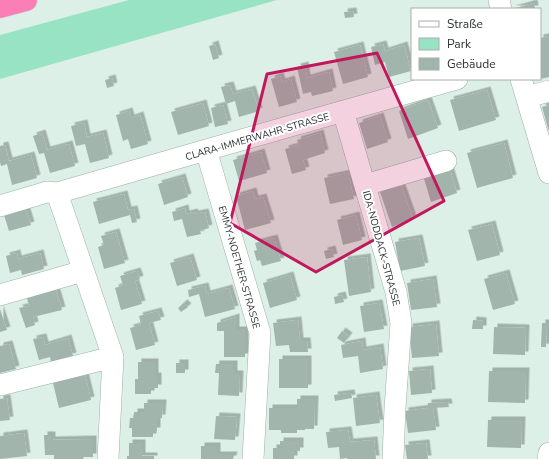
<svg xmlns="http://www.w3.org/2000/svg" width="549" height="459" font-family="'Nunito Sans',sans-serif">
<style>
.green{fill:#98e3c4}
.building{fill:#a1b5ac;filter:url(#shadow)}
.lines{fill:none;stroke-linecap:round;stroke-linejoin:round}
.minor-casing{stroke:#9cb0a7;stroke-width:22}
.highway-casing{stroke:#cccecd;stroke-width:23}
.minor{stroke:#fff;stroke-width:21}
.highway{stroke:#fc7eb6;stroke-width:22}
.marked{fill:#c2185b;fill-opacity:0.2;stroke:#c2185b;stroke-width:3;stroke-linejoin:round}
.labels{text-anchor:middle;stroke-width:4;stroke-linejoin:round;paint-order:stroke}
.street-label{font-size:10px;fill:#2b332f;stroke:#fff}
</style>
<defs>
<filter id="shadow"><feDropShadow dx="3.5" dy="-3.5" stdDeviation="0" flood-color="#0004"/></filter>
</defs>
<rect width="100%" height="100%" fill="#dcf0e7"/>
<path class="green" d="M129,0h148l-277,79v-44z"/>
<path class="building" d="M534,3l1,6h-23z
M353,11l1,6 -9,1 -1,-6z
M549,36v41l-9,2v-41z
M215,44l4,14 -6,2 -4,-14z
M383,44l2,7 19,-6 7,26 -22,6 -4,-15 -10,3 -4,-18z
M360,45l8,32 -25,7 -9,-32z
M305,65l2,13 22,-6 4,19 -21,5 -1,-4 -8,2 -6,-27z
M280,76l2,6 9,-3 6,23 -18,5 -8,-28z
M112,78l2,8 -7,2 -2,-8z
M230,85l3,9 19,-5 7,22 -20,6 -4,-16 -9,3 -5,-17z
M487,90l9,30 -37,11 -9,-31z
M428,100l10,28 -30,11 -9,-28z
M203,103l6,23 -31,9 -7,-23z
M223,105l5,19 -13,3 -4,-19z
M549,105v27l-7,-25z
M129,111l2,7 9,-3 8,29 -17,5 -3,-10 -5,2 -7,-26z
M380,116l8,26 -21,7 -8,-26z
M84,123l3,14 16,-4 6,25 -19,5 -5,-19 -9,2 -5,-20z
M42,133l5,17 22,-6 6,22 -25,7 -6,-20 -5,1 -6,-18z
M320,133l5,20 -22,7 3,10 -14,4 -7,-25 14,-4 -2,-5z
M504,143l9,35 -36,10 -10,-35z
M5,145l4,16 22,-6 6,23 -25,7 -5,-21 -6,2 -1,-4v-16z
M261,152l6,21 -28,8 -6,-21z
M448,163l9,30 -26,9 -9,-30z
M348,173l6,26 -24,5 -6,-26z
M182,177l6,20 -24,8 -6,-21z
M401,185l12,34 -21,8 -12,-35z
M253,191l2,8 8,-2 8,26 -26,7 -9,-34z
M124,194l4,16 6,-1 3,13 -5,1 -2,-8 -31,9 -6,-22z
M185,208l1,6 8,-2 1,2 10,-2 4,16 -9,3 1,3 -14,3 -5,-18 -8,2 -2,-9z
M26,209l5,16 -22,6 -5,-16z
M356,215l6,25 -19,5 -6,-25z
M492,224l8,31 -23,6 -9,-31z
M116,232l9,31 -21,6 -6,-22 6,-2 -3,-9z
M274,238l7,23 -19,5 -2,-6 -3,1 -3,-10 3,-1 -2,-7z
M419,238l6,28 -25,5 -5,-29z
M332,249l2,8 -8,2 -2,-8z
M17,253l1,6 22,-6 4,16 -22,6 -1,-5 -11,3 -4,-17z
M190,257l7,23 -20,6 -7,-23z
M367,257l4,35 -22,4 -5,-36z
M137,271l3,8 -5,2 7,23 -21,6 -6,-22 8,-3 -3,-9z
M506,273l9,31 -22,6 -9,-31z
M290,275l7,25 -27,8 -7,-25z
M433,279l4,28 -26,3 -4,-27z
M205,286l2,8 22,-6 6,21 -30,8 -6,-23 -10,3 -1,-7z
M56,290l6,20 -29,7 2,8 -9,3 -7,-20 10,-2 -2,-8z
M342,295l2,7 -9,2 -1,-7z
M184,303l4,4 -7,5 -3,-4z
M379,303l5,26 -20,3 -4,-26z
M0,309l7,21 -7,2z
M158,311l3,9 -12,3 6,22 -19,5 -6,-22 11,-3 -2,-9z
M236,317v13h9v27h-21v-26h-7v-8z
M298,320l2,21h7l1,11h-18l-1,-7 -13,1 -3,-23z
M473,320l10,1v8h-11z
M542,323h5l-1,24h-5z
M436,324l3,32 -27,2 -3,-31z
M494,327l32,1 -1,27 -32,-1z
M342,331l7,5 -5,7 -7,-5z
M43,337l2,8 23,-7 5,18 -22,6 -1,-5 -11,3 -6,-21z
M362,341l1,9 17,-3 3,22 -23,4 -2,-17 -15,2 -2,-13z
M9,344l7,25 -16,4v-27z
M279,359h29v29h-29z
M138,362h17v14h3v12h-7v6h-16v-15h3z
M176,363h9v10h-9z
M216,364h18v10h6l-1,22 -21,-1 1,-22h-4z
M430,369l2,24 -21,2 -2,-24z
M489,371h37l-1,32 -37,-1z
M85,375l6,25 -32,8 -6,-25z
M351,393l1,5 -17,3 -1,-6z
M376,395l4,28 -24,3 -3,-28z
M7,398l3,22 -10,1v-22z
M297,399h18l-1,30h-9v1h-8v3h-16v-3h-12v-22h28z
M448,402l1,5 -16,1 3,22 -28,3 -3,-22 23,-3v-5z
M144,403h19l-1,15h-5v13h-4v6h-21v-9h-3l1,-10h4v-6h10z
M216,416l21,1 -2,23 -21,-1z
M488,420h34l-1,28 -34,-1z
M348,430l2,12 24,-2 2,19h-29v-1l-7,1 -1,-12 -11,1 -2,-16z
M24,433l3,23 -27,3v-23z
M44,435h8v5l41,-1v18h-10l1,2h-30v-4h-9z
M280,441h20v10h-6v8h-21v-11h7z
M129,443h13v13h12v3h-27v-3h2z
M426,443l2,16h-21l-2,-14z
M201,446h16v9h17l-1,4h-32z"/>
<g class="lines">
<defs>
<path id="minor" d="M499,0l2,9
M521,79l28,94
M527,97l22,-6
M343,111l53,181 5,31 -6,85 -2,51
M206,150l54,183 -7,126
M365,185l81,-24
M57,193l56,164 -5,102
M0,206l47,-14 10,1 149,-43 251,-71
M0,295l83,-24
M0,385l113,-28
M548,459l1,-6"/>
<path id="highway" d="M0,7l26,-7"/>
</defs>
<use href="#minor" class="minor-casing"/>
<use href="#highway" class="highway-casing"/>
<use href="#minor" class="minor"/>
<use href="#highway" class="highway"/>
</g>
<path class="marked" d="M377,53l67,148 -128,71 -86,-49 37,-149z"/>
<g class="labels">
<g class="street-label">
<text transform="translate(257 136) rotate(-16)" y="4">CLARA-IMMERWAHR-STRASSE</text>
<text transform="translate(382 248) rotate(75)" y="4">IDA-NODDACK-STRASSE</text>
<text transform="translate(240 267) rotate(74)" y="4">EMMY-NOETHER-STRASSE</text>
</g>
</g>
<rect x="411" y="8" width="130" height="72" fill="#ffffff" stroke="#aaadac"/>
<rect x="419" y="21" width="20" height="6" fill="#ffffff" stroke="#aaadac"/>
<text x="447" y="28" font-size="12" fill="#2b332f">Straße</text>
<rect x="419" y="38" width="20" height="12" fill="#98e3c4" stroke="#aaadac"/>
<text x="447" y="48" font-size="12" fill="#2b332f">Park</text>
<rect x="419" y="58" width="20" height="12" fill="#a1b5ac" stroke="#aaadac"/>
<text x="447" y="68" font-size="12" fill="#2b332f">Gebäude</text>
</svg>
